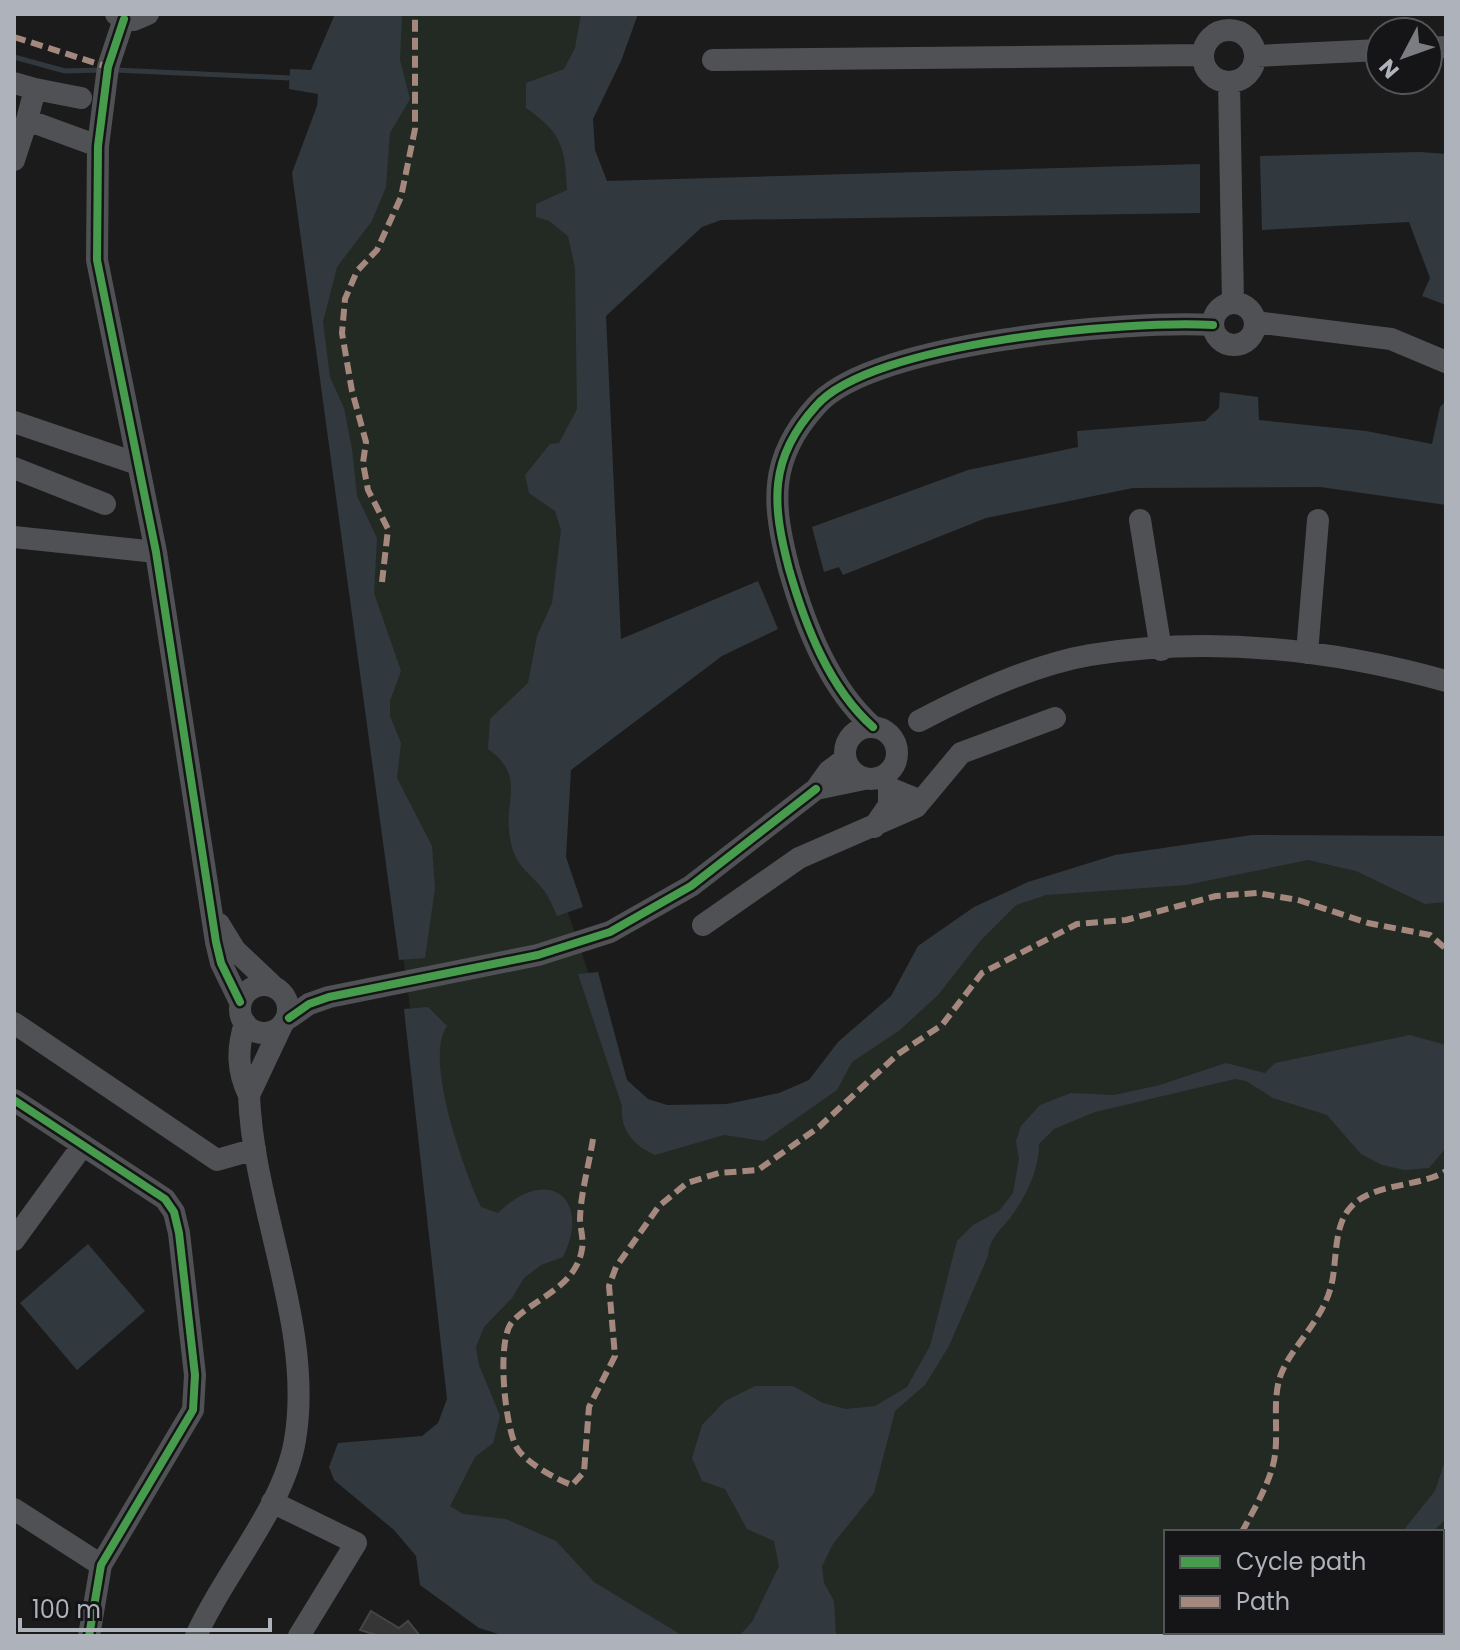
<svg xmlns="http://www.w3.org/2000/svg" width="1460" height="1650" font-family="Poppins,sans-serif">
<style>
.green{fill:#232a24;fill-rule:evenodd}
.water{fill:#31393e}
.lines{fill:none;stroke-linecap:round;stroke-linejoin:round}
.stream{stroke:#31393e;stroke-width:5}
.building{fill:#353536;stroke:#444547;stroke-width:2}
.minor{stroke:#505154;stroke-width:22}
.quiet{stroke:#a5887d;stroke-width:6;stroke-dasharray:12 6;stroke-linecap:butt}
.cycleway-casing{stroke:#151517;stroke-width:13}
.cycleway{stroke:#469c4c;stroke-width:8}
</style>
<rect width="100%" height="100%" fill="#1b1b1b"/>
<path class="green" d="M344,14h265l-31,76 24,531 -63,206 97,286 166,-14 214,-203 286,-50 144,8v782h-871l-168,-128 55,-106 -161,-1222zM1166,1532h276v100h-276z"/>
<path class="water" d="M335,14h67l-2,46 10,39 -20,34 -4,54 -14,34 -35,46 -14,55 7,55 14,31 8,41 5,47 20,42 -3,55 27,78 -11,30v15l11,27 -4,35 35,68 3,42 -10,70 -26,2 -107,-787 25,-67 1,-12 -29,-5 1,-20 21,1z
M581,14h57l-17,47 -28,58 2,31 12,31 593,-17v49l-479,7 -19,7 -96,89 15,323 137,-58 20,48 -56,27 -151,114 -5,87 17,50 -26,9c-4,-9 -8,-20 -15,-28 -16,-19 -27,-22 -32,-50 -7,-39 17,-61 -22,-89l2,-30 38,-36 9,-47 15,-33 9,-73 -6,-19 -26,-18 -4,-18 25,-31 9,-1 18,-34 -2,-141 -7,-32 -19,-15 -13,-4v-13l31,-14c-2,-43 -5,-57 -41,-82v-25l38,-14 11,-21z
M1420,152l26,2v151l-24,-9 8,-18 -21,-56 -147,8 -2,-74z
M1220,392l38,5 1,23 107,11 66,13 8,-37 5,-5 1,103 -126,-18 -187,1 -147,30 -143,57 -4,-8 -15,5 -12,-45 156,-57 110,-23 -1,-16 128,-10 14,-13z
M1252,835l194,1v66l-21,2 -69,-33 -48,-11 -122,25 -140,10 -30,10 -35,35 -43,55 -38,35 -48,32 -15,28 -73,51 -40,-6 -69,20c-22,-10 -35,-25 -33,-49l-44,-132 20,-2 29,108 21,19 19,6 60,-1 52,-11 30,-13 29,-38 53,-46 27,-50 56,-39 54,-25 87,-27z
M428,1007l19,19c-24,33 18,146 34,181l17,6c50,-49 94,-15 65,44l-22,8 -17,13 -12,20 -28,29 -8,20 3,18 21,51 -7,27 -18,14 -25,49 13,8 43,5 50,22 38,41 89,54h-178l-26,-8 -59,-43 -4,-29 -22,-26 -60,-50 -5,-13 9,-24 84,-7 16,-13 9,-24 -43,-390z
M1410,1035l36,10v103l-17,20 -24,2 -23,-5 -21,-11 -34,-39 -54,-17 -27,-17 -11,-2 -140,33 -41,17 -15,15c0,25 -12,50 -26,70 -11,16 -23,21 -25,42l-39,90 -24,39 -30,26 -21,82 -41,51 -11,22 2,17 10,18 2,35h-97l13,-14 27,-56 -5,-25 -27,-12 -22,-40 -23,-8 -10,-23 10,-33 23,-24 30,-15h38l30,17 23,6 29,-3 32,-19 23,-41 27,-105 16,-16 26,-14 14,-18 6,-34 -3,-18 5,-15 19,-21 31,-12 43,2 46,-10 66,-22 39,10 10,-10z
M88,1244l57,67 -68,59 -57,-67z
M1446,1458v61l-14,13h-30l33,-41z"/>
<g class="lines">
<path class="stream" d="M14,57l51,14 36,-1
M115,70l175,8"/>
</g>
<path class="building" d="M371,1611l28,17 9,-7 12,15h-41l-19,-6z"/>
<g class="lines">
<path class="minor" d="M116,14l18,6 14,-6
M124,19l-16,48 -10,79 -1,114 59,292 60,390 5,21 19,39
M1203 56a26 26 0 1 1 52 0a26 26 0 1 1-52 0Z
M1428,48l18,-1
M1256,56l124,-6
M713,60l489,-5
M1229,82l4,221
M14,83l21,6
M27,120l8,-31 46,9
M14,160l13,-40 71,26
M1213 324a21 21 0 1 1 42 0a21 21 0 1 1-42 0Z
M1255,322l136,17 55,23
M14,422l121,41
M14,468l91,36
M1140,520l21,130
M14,537l142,15
M1307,653l11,-133
M919,721c51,-27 113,-56 171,-66 119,-19 241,-6 356,26
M873,727c-44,-39 -68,-102 -84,-158 -17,-65 -21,-110 27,-163 55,-64 314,-86 397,-81
M845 753a26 26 0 1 1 52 0a26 26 0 1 1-52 0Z
M845,759l-16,12 -13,18 48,-10
M874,827l15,-22v-17l32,13
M219,924l16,26 38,36
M703,925l96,-67 117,-51 45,-54 94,-35
M240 1009a24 24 0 1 1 48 0a24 24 0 1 1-48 0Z
M289,1018l20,-14 20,-7 209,-42 72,-23 81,-46 125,-97
M14,1023l203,137 38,-11
M245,1023c-8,26 -8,48 4,72l33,-70
M14,1100l151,99 9,13 5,21 16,142 -2,35 -92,155 -12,71
M14,1240l69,-95
M272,1502l84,41 -57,93
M14,1509l87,56
M196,1636c27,-62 88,-129 99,-196 19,-112 -42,-232 -46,-345"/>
<path class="quiet" d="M14,37l94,30
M382,582l6,-53 -20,-39 -5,-27 3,-21 -14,-51 -10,-58 3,-34 12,-28 20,-21 24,-53 14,-68v-115
M593,1139c-4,26 -12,53 -13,79 0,10 4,21 2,31 -6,39 -51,51 -70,73 -16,19 -7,106 5,126 8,14 40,32 55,37l12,-13 5,-65 26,-51 -6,-70 7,-19 43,-61 28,-23 32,-10 39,-3 61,-43 79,-73 44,-29 40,-52 95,-49 49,-4 90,-24 41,-3 41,7 70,23 62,12 16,14
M1242,1532c11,-21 25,-44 31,-67 7,-26 -1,-57 6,-85 8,-29 41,-56 51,-90 8,-25 2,-62 20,-82 22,-26 69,-20 96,-37
M1442,1559l4,-6
M1209,1636l1,-4
M1356,1636l4,-4"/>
<defs>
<path id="cycleway" d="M124,19l-16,48 -10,79 -1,114 59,292 60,390 5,21 19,39
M873,727c-44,-39 -68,-102 -84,-158 -17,-65 -21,-110 27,-163 55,-64 314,-86 397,-81
M289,1018l20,-14 20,-7 209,-42 72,-23 81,-46 125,-97
M14,1100l151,99 9,13 5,21 16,142 -2,35 -92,155 -12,71"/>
</defs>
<use href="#cycleway" class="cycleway-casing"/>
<use href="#cycleway" class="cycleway"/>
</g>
<rect width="1460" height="1650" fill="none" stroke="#aeb2ba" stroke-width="32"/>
<rect x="1164" y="1530" width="280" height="104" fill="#151517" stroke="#525458" stroke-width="2"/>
<rect x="1180" y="1556" width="40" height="12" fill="#469c4c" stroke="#525458" stroke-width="2"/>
<text x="1236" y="1570" font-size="24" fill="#aeb2ba">Cycle path</text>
<rect x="1180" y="1596" width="40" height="12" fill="#a5887d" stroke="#525458" stroke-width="2"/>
<text x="1236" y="1610" font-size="24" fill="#aeb2ba">Path</text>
<g transform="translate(1404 56) rotate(229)"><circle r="38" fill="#151517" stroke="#525458" stroke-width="2"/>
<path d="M0-6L14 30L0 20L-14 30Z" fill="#7b7d82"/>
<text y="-12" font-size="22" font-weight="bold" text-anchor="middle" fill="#aeb2ba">N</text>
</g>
<path d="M20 1618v12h250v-12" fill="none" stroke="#aeb2ba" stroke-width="4"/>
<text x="32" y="1618" font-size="24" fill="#aeb2ba" stroke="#151517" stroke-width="6" paint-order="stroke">100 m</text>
</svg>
